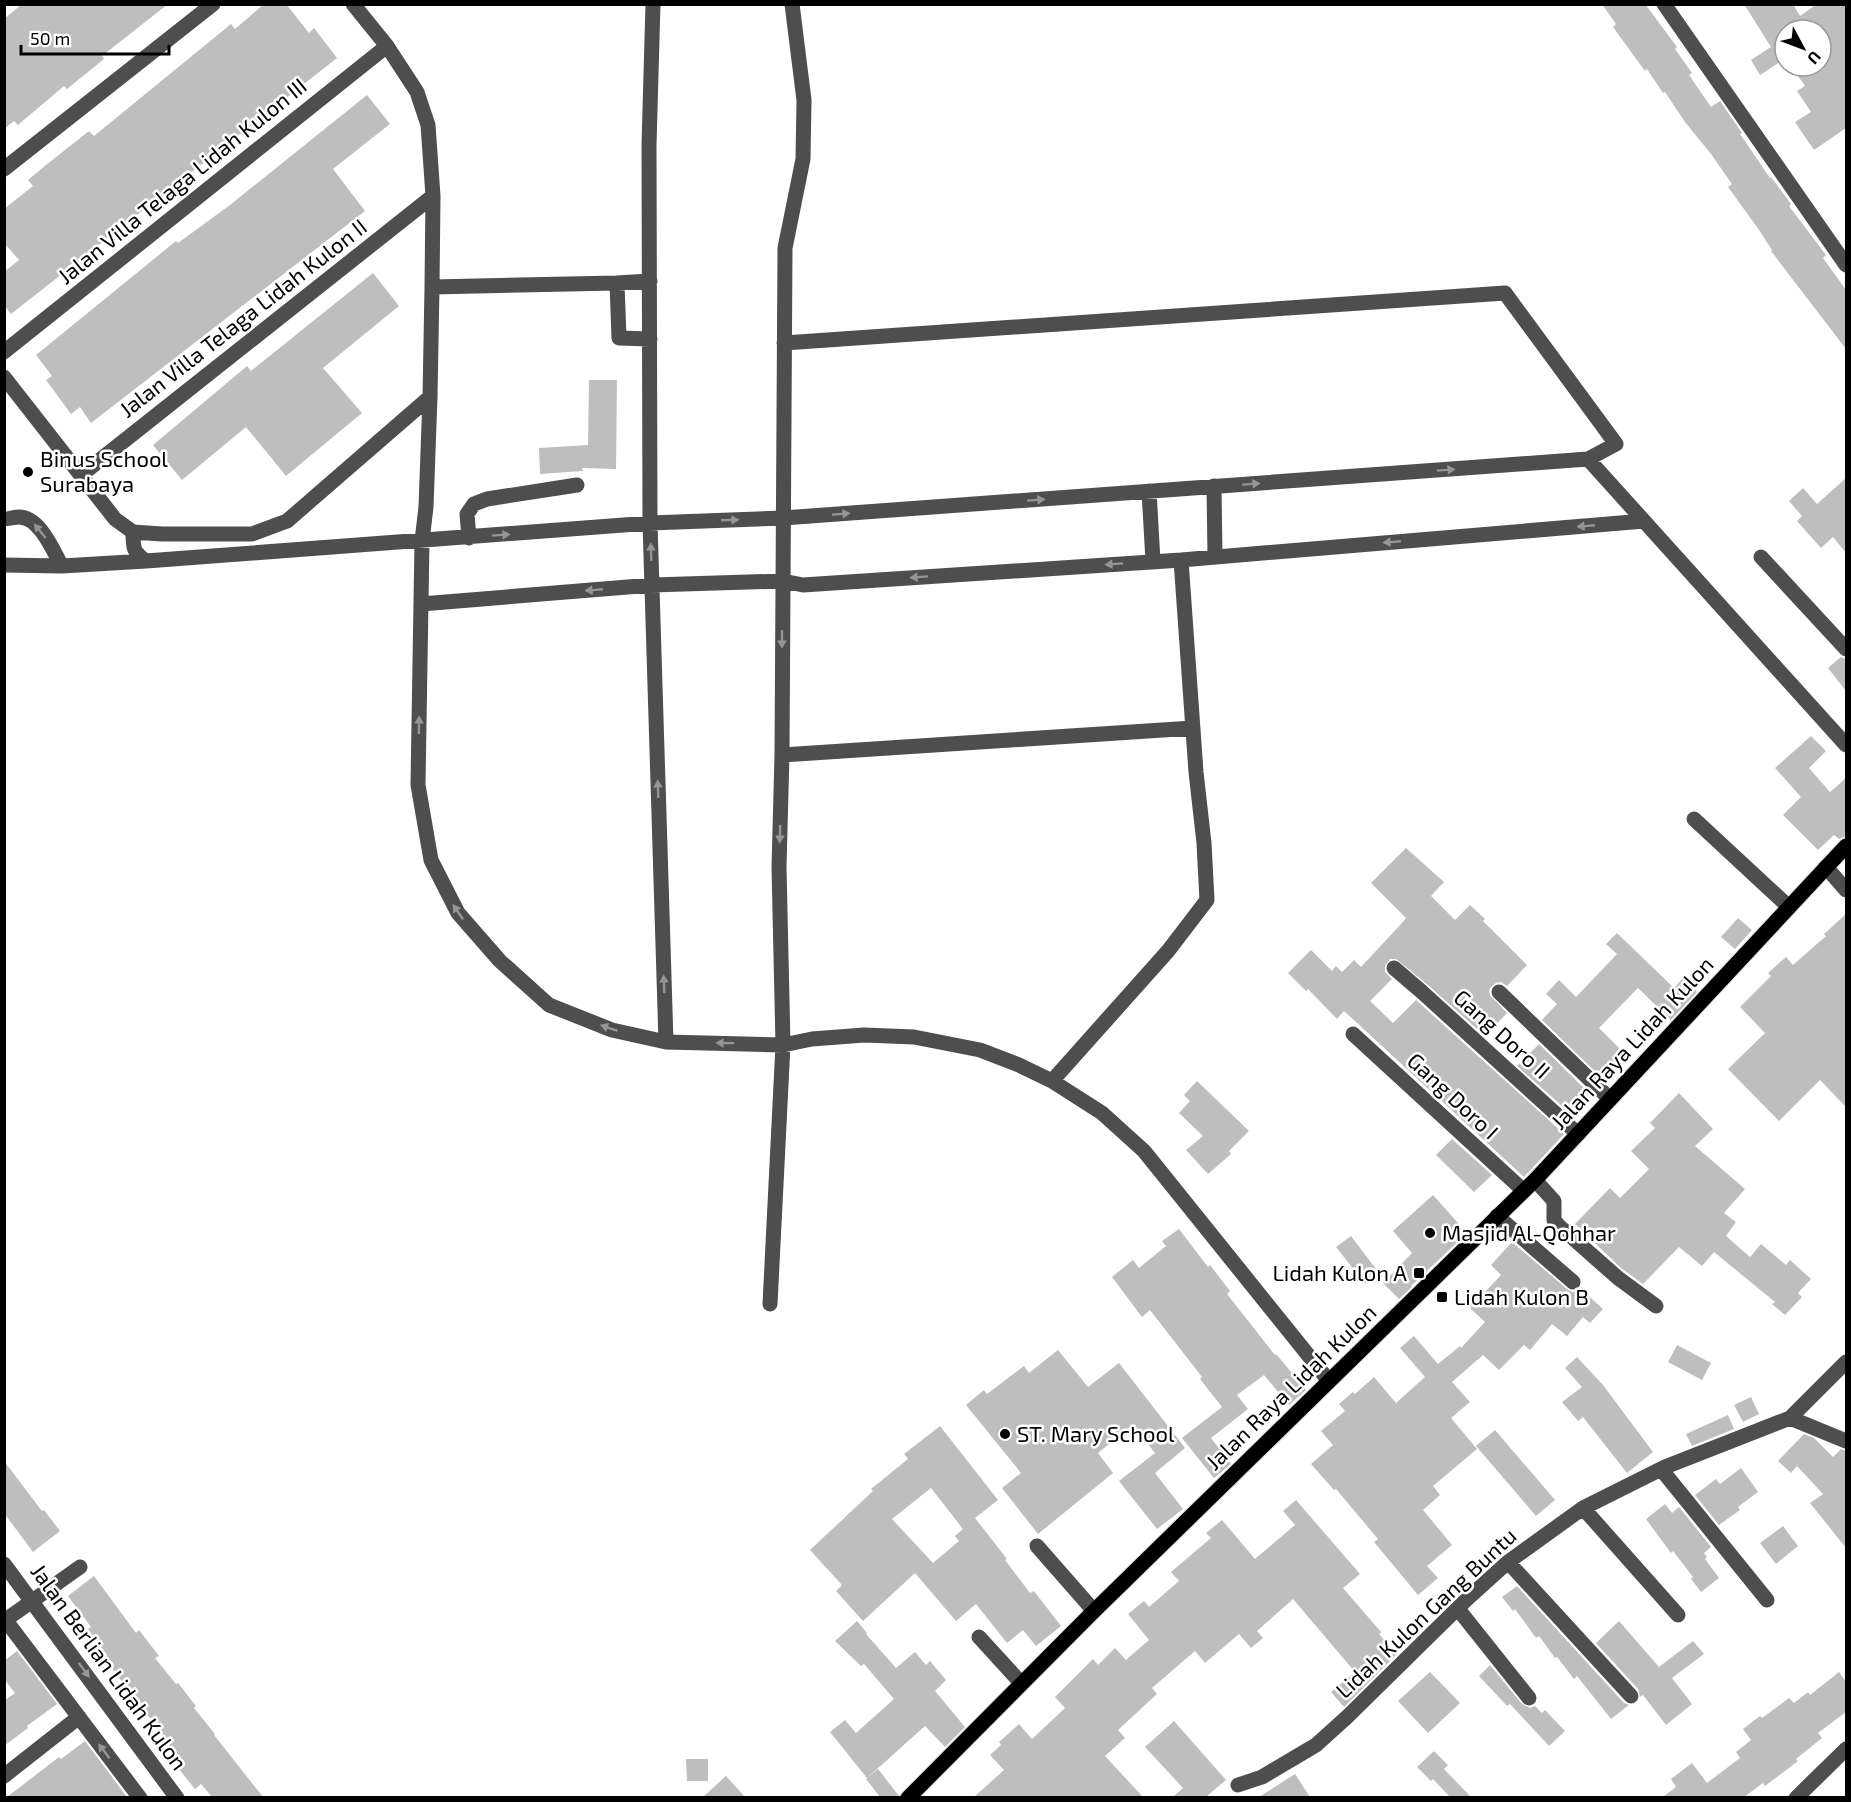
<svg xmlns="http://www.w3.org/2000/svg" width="1851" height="1802" font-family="'Exo 2',sans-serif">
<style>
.building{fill:#bebebe;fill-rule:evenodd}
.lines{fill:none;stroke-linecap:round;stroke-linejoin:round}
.major-casing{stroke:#dbdbdb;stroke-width:17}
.minor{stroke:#4e4e4e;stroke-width:15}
.major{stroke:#000;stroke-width:15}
.oneway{fill:#959595}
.poi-dot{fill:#000;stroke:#fff;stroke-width:2}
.labels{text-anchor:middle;stroke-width:5;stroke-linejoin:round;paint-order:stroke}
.street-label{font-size:22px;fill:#000;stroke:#fff}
.poi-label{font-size:22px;fill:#000;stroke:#fff;text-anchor:start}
</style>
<rect width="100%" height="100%" fill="#fff"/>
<path class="building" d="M22,4h146l-66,52 2,3 -37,30 -3,-3 -46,39 -4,-4 -10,8v-110z
M264,4h22l23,29 5,-5 23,30 -326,256 -7,-9v-33l15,-12 -15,-17v-34l29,-23 -5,-6 18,-15 43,-34 5,5 137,-112 4,5z
M1602,4h43l32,43 -2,2 17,24 -3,2 22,32 9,-6 22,32 -2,1 30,44 1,-1 9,12 11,15 -2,2 37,49 -3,3 23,32v59l-75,-98 1,-1 -13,-20 -31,-43 4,-3 -21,-30 -26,-32 -20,-30 -2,1 -16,-24 -2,2 -32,-44 3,-3z
M1744,4h49l7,12 17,-12h29v124l-32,22 -19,-28 16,-10 -14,-21 8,-5 -14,-20h30v-36h-36v39l-5,-7 -20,13 -9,-15 20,-13z
M367,95l23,29 -57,45 32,42 -274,212 -11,-16 -9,7 -25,-34 6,-4 -16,-21 140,-114 2,2 52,-38z
M373,273l26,33 -76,62 39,45 -76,63 -40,-49 -64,53 -29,-35 94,-79 4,5z
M589,380h28l-1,89 -34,-1 1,3 -43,3 -1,-26 49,-3z
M1846,478v75l-13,-16 -12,11 -24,-27 5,-5 -13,-15 14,-13 14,16z
M1841,657l5,2v32l-18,-23z
M1811,736l15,15 -17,17 21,24 16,-14v58l-7,3 -5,-4 -16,15 -35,-35 18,-18 -26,-29z
M1406,848l38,34 -13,14 24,24 15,-15 15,14 -2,2 44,44 -20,21 -6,-4 -5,1 -4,3 -3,4 1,5 17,18 -22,23 -57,-51 -32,-26h-6l-5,7v6l7,7 -22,22 23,22 23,-23 148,134 -40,43 -180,-166 -7,8 -29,-30 -2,2 -18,-18 23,-23 21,21 4,-5 6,6 12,-12 7,7 41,-44 4,-5 -35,-35z
M1846,914v193l-26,-27 -41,41 -51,-52 37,-36 -25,-26 31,-31 -3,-3 18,-16 7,8 33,-29 -2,-2z
M1738,918l14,12 -17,19 -14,-12z
M1617,933l57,55 9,-10 14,14 -26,28 -33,-32 -39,40 30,30 -16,18 -3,-3 -6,7 -62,-60 15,-16 -11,-10 13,-14 17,17 41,-43 -11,-10z
M1539,1044l51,50 -19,20 -54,-48z
M1197,1081l52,50 -20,20 2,3 -23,20 -22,-24 17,-14 -24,-23 11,-12 -6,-6z
M1679,1093l34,36 -18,17 50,43 -21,24 12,9 -10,14 24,21 11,-13 25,21 4,-5 21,19 -13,14 4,4 -17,18 -13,-11 3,-2 -61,-50 -12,14 -23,-19 -36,37 -22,-16 -46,-44 35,-36 10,10 29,-29 -18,-18 24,-23 -5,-5z
M1452,1139l40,36 -18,17 -38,-37z
M1433,1195l34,38 -56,53 1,1 -13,12 -16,-16 29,-30 -19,-22z
M1179,1229l29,38 2,-2 20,26 -3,3 48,61 1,-1 30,36 -17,15 -25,-30 -27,20 11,14 -37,29 20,26 -17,14 -32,-40 40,-31 -22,-28 2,-2 -52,-67 -8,7 -30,-40 21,-17 6,8 27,-22 -4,-5z
M1351,1236l28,37 -14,11 -29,-37z
M1512,1242l55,47 5,3 5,-1 4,3 2,-3 20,18 -13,14 -7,-6 -16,19 -15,-12 -22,26 -6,-5 -25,25 -16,-15 -31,27 18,20 -19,16 26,31 -44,37 7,9 -17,15 29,35 -25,21 11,12 -20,17 -44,-53 4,-3 -42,-50 -2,1 -23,-26 22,-19 -12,-14 24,-20 -6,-7 14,-12 2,2 19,-17 22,26 29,-26 -25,-29 14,-12 24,28 22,-18 1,2 24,-26 -15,-14 31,-33 -10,-10z
M1677,1345l34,18 -9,17 -34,-18z
M1058,1350l30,37 31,-24 66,85 -30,25 28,36 -26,20 -38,-48 36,-28 -22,-28 -35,28 15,20 -75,61 -36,-46 19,-15 -55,-68 18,-15 3,4 37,-28 5,7z
M1577,1357l26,28 50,67 -26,21 -44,-56 -5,4 -16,-19 20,-15 -17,-19z
M1751,1397l8,17 -16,8 -9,-17z
M1728,1415l6,14 -42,17 -6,-12z
M940,1426l58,74 -23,18 32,41 -2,1 25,33 4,-2 27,35 -25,20 -13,-16 -16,13 -31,-39 -20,17 -41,-48 -52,48 -27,-30 6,-6 -32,-35 63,-59 -2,-2 37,-30 -4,-5zM931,1488l32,41 -8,7 4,5 -26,22 -41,-44z
M1495,1430l60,70 -19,16 -60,-70z
M1804,1434l10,4 19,19 8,-8 5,2v97l-36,-45 13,-9 -26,-28 -6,7 -13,-12z
M4,1461l38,50 2,-1 16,21 -27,21 -29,-39z
M1741,1468l17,24 -20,15 2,3 -21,15 -24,-30 21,-16 4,5z
M1296,1500l64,74 -17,14 38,44 -2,2 18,20 -53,53 -13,-15 24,-20 -62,-73 -36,32 6,7 -12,10 -12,-14 -34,29 -10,-12 -43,37 5,6 -39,36 7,8 -20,18 38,41h-169l30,-27 -14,-15 11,-10 -2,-3 20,-18 13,15 33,-31 -10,-11 38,-38 5,6 17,-17 11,12 23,-20 -21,-26 16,-13 5,6 30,-26 -8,-9 40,-34 -5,-5 16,-13 33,39 40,-34 -12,-14z
M1665,1504l7,9 7,-6 32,40 -7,6 3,4 -2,2 14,19 -18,14 -10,-13 2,-2 -20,-26 -2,2 -25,-34z
M1783,1526l15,20 -22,18 -16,-21z
M94,1576l42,57 3,-3 20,26 -4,2 21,26 2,-1 18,23 -2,2 21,26 -1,1 49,62h-51l-11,-13 -6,5 -17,-21 2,-2 -21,-27 4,-4 -59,-77 3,-3 -19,-26 3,-2 -23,-31z
M1517,1586l107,117 5,2 -18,14 -34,-43 -3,3 -17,-22 -2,1 -16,-22 -3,2 -21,-29 -2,2 -11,-14z
M857,1621l10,12 -1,1 30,34 19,-16 11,13 4,-4 16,19 -11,11 30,36 -20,20 -20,-21 -58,52 -37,-46 15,-12 11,13 38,-34 -30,-35 -3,2 -26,-25z
M1619,1621l40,46 34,-26 11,13 -32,24 20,26 -26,21 -23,-30 -3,2 -2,-8 -42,-46z
M17,1651l40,53 -30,22 1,2 -24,18v-45l11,-8 -11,-14v-18z
M1490,1665l32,39 8,4 5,-2 7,7 3,-3 20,21 -16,15 -39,-42 -3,2 -28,-30z
M1430,1672l30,31 -32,30 -30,-32z
M1839,1672l7,10v30l-28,21 4,5 -26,21 2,2 -33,25 -2,-3 -19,14h-81l13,-10 -5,-8 21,-16 15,20 33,-25 -4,-6 15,-12 -8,-11 17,-13 2,2 27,-20 5,5 14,-11 2,3z
M1174,1721l52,59 -20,17h-33l10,-9 -38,-41z
M85,1741l42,56h-120l52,-40 2,2z
M1434,1751l14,14 -4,4 27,28h-21l-17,-18 -2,2 -14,-14z
M686,1759h22v22h-21z
M878,1769l21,27 -1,1h-18l-14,-18z
M1295,1774l15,23h-51z
M726,1776l19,21h-42z"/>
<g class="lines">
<defs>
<path id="major" d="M908,1798l186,-187 441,-431 311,-334"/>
</defs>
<use href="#major" class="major-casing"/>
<path class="minor" d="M353,4l34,42 30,46 11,33 5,71 -1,91 -2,110 -4,110 -4,34 -4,244 13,75 27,53 42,48 49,44 63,25 54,12 117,3 29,-6 52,-4 50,2 66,13 39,15 33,16 50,32 42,38 185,230
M653,4l-4,141 1,378 16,519
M1664,4l182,261
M4,169l209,-165
M617,283l33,-2
M432,287l185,-4 2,55 31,1
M4,352l383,-306
M4,377l111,142 18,13 29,2h90l35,-13 143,-124
M1588,459l258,286
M81,475l352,-279
M1214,486l1,71
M1149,491l4,70
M4,519c5,0 10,-2 15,-2 21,0 34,34 43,49
M133,532c0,16 0,20 13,29l504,-38 133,-5 805,-59 28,-15 -111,-151 -721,50
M469,538l-2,-24 7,-10 13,-5 90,-14
M1761,557l85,92
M4,565l58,1 84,-5
M421,604l231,-19 131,-4 20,4 378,-25 463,-39
M782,755l411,-27
M1694,819l95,88
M1826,867l20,23
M1394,968l28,24 156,142
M1499,992l111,107
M1353,1034l171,157
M1052,1081l116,-130 39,-51 -3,-57 -8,-71 -15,-212
M1535,1180l19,21v19l4,5 60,53 38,28
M1497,1216l76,66
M770,1304l13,-259 -4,-178 3,-112 3,-507 18,-89 1,-59 -12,-96
M1790,1418l56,23
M1661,1469l106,131
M1583,1508l95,107
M1037,1546l57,65
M1508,1562l123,134
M4,1564l173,234
M1458,1609l71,89
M4,1618l136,180
M4,1621l76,-54
M979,1637l42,46
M4,1776l75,-59
M1238,1785l24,-8 54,-32 31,-28 120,-118 41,-37 75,-54 82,-41 125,-49 56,-56
M1796,1798l50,-49"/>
<use href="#major" class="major"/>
</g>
<defs><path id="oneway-solid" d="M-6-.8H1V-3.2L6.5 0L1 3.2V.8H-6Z" transform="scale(1.5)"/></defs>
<g class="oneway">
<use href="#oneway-solid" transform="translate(1446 470) rotate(-4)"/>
<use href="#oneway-solid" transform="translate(1251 484) rotate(-4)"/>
<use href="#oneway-solid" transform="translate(1036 500) rotate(-4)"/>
<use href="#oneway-solid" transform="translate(841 514) rotate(-4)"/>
<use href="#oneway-solid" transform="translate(730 520) rotate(-2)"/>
<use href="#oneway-solid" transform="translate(1586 526) rotate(175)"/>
<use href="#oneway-solid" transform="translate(40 531) rotate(-129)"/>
<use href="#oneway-solid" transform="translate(501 535) rotate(-4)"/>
<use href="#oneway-solid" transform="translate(1392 542) rotate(175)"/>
<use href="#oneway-solid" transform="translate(651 552) rotate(-92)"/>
<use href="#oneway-solid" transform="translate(1114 564) rotate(176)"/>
<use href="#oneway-solid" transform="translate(919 577) rotate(176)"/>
<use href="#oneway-solid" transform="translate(594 590) rotate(175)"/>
<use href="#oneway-solid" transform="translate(782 639) rotate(90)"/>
<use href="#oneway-solid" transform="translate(419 725) rotate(-89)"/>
<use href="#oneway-solid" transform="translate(658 789) rotate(-92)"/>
<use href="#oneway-solid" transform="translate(780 834) rotate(91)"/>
<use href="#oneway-solid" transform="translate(458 912) rotate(-124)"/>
<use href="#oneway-solid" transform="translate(664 984) rotate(-92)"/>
<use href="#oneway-solid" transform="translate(609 1028) rotate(-161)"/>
<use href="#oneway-solid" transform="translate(725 1043) rotate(-179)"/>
<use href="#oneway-solid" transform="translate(84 1670) rotate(54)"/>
<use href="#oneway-solid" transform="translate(104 1751) rotate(-127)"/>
</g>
<g class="poi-dot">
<circle cx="28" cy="472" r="6"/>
<circle cx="1430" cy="1233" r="6"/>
<rect x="1413" y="1267" width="12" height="12" rx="3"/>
<rect x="1436" y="1291" width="12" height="12" rx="3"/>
<circle cx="1005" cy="1434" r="6"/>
</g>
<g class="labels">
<g class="street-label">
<text transform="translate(182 181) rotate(-39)" y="8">Jalan Villa Telaga Lidah Kulon III</text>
<text transform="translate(243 318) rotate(-38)" y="8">Jalan Villa Telaga Lidah Kulon II</text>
<text transform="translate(1502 1034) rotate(42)" y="8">Gang Doro II</text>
<text transform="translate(1632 1043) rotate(-47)" y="8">Jalan Raya Lidah Kulon</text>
<text transform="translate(1453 1096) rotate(43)" y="8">Gang Doro I</text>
<text transform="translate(1291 1387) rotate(-44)" y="8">Jalan Raya Lidah Kulon</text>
<text transform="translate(1426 1613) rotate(-43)" y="8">Lidah Kulon Gang Buntu</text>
<text transform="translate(109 1667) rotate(54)" y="8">Jalan Berlian Lidah Kulon</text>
</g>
<g class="poi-label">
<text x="40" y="467">Binus School<tspan x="40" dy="25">Surabaya</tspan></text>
<text x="1442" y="1241">Masjid Al-Qohhar</text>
<text x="1407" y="1281" text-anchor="end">Lidah Kulon A</text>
<text x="1454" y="1305">Lidah Kulon B</text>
<text x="1017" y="1442">ST. Mary School</text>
</g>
</g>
<rect width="1851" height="1802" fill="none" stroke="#000000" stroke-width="12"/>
<g transform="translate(1803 48) rotate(131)"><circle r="28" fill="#ffffff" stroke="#999999" stroke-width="1.5"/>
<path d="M0-4.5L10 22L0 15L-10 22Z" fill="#000000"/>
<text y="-9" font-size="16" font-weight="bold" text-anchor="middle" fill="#000000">U</text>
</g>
<path d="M21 45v9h148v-9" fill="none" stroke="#000000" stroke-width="3"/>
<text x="30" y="45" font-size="18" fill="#000000" stroke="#ffffff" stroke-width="4.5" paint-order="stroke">50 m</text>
</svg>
